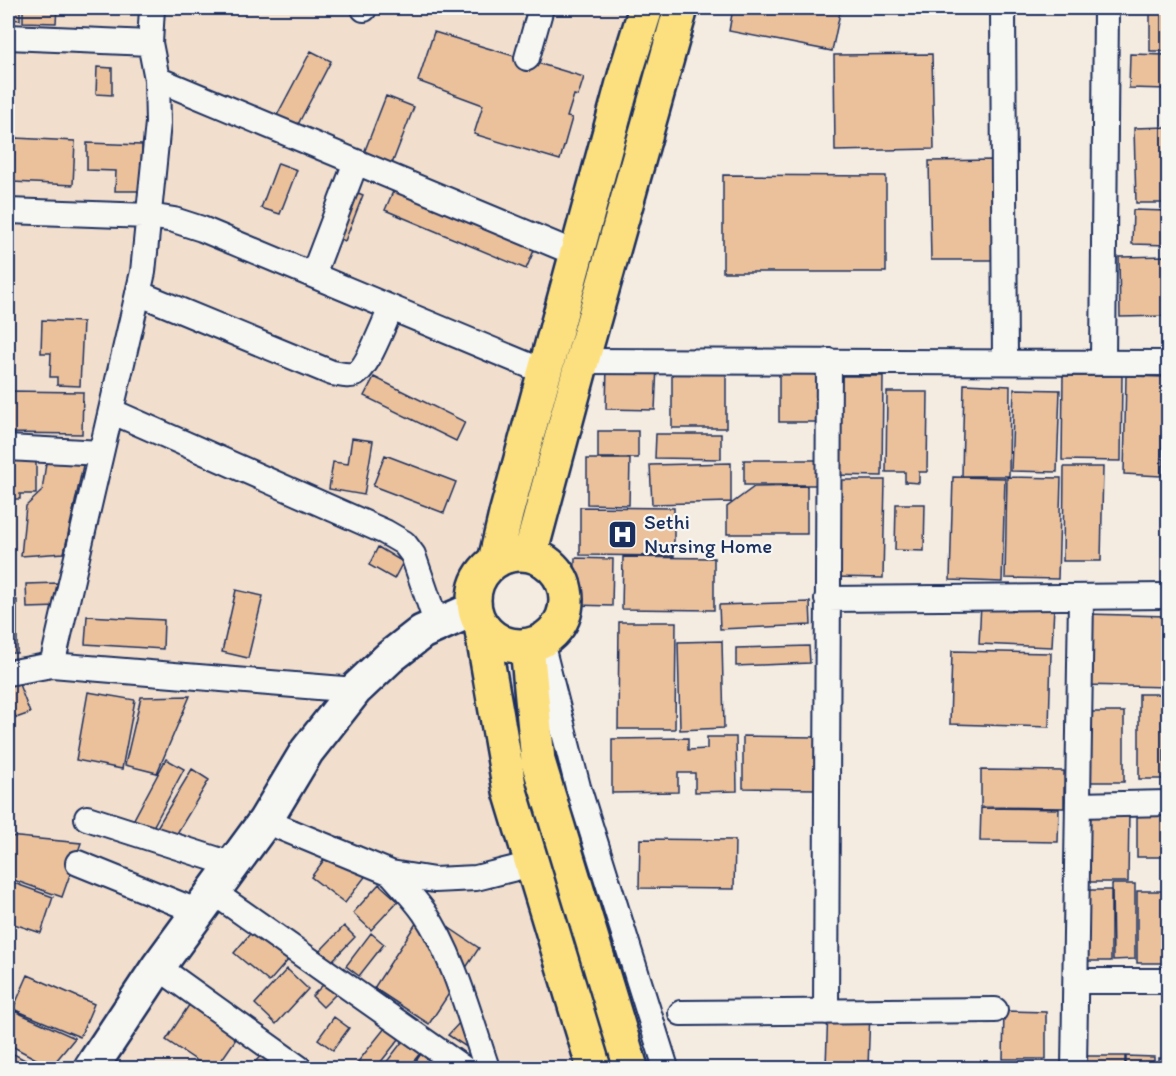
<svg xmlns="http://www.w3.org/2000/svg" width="1176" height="1076" font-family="Itim,sans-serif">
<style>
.built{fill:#f1decc}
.building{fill:#ebc19b;stroke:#1b2f5e;stroke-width:1.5}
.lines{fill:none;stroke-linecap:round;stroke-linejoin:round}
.street-casing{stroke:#1b2f5e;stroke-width:28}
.secondary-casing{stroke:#1b2f5e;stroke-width:38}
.primary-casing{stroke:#1b2f5e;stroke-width:38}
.street{stroke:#f6f6f2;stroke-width:24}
.secondary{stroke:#f6f6f2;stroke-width:33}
.primary{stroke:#fce080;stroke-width:33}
.labels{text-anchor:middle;stroke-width:4.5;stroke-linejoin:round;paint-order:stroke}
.poi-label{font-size:21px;fill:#1b2f5e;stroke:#f6f6f2;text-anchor:start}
</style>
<rect width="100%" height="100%" fill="#f4ebe1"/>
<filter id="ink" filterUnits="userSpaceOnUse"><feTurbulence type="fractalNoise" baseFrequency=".0167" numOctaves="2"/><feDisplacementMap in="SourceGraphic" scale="12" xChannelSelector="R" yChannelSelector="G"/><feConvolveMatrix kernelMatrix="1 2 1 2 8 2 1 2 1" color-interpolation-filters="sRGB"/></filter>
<g filter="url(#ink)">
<path class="built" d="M8,8h654l-143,420 -46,154 15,144 98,342h-578z"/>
<path class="building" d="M8,8h12v12l-12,-1z
M23,8h34l-1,15 -33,-1z
M95,8h36v3l-36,-1z
M733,8h108l-9,43 -103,-20z
M1150,8l18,1v42h-18z
M434,32l150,45 -6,19 -4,-1 -7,22 5,1 -12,42 -86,-26 9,-29 -65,-24z
M311,51l20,10 -37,71 -20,-11z
M932,54l2,95 -99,2 -1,-96z
M1130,54l38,1v34l-39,-1z
M97,67l15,1v27l-16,-1z
M386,96l28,11 -24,62 -28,-11z
M1168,127v76h-32l-2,-75z
M15,138l60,3 -2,44 -60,-3z
M87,143l55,2 -2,46h-25l1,-20 -29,-1z
M993,160l2,100h-64l-2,-99z
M278,163l19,7 -17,44 -19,-6z
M723,175l163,1v96h-163z
M398,180l141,59 -13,30 -141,-59z
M348,189l15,6 -18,46 -16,-7z
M1133,210l35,1v34l-36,-1z
M1168,256v60l-48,1 -1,-60z
M42,320l41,2 -3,64 -23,-1v-8h-7l1,-24h-10z
M607,364l50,1 -2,45 -49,-1z
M672,366h54v62h-54z
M779,367h41v55h-41z
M832,376h51l-1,100 -51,-1z
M1063,376h59l-1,85 -59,-1z
M1126,376l38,1 -3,99 -37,-2z
M374,377l91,45 -9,19 -92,-45z
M964,384l46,2 -1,90h-47z
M1014,389l46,1 -3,82 -46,-1z
M8,391l75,1 -1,42 -74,-1z
M1165,391l3,1v84h-5z
M887,392h41l-1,80h-8v11l-14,-1v-10h-19z
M598,431h40v27h-40z
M656,434h65v25l-66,-1z
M352,438l21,3 -9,54 -35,-6 4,-27 15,2z
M36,455v39h-16v5h-11v14h-1v-53l10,1z
M385,455l71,27 -12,31 -71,-27z
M47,456h38l-21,97 -43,3 5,-50 16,-15z
M587,459h43l-1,46 -42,-1z
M744,460h72v25h-72z
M731,463v39l-79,2 -2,-39z
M1064,467h39l-2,94h-38z
M953,477l52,1 -3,104 -52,-2z
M1007,477l54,1 -3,101 -53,-1z
M1166,479h2v99h-3z
M835,480h50l-2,98 -50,-1z
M807,486v48h-80v-27l27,-20z
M896,504h29l-1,47 -29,-1z
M580,507l94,1v48l-94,-1z
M378,547l25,15 -9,17 -25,-14z
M623,557l91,1v52l-92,-1z
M575,558l38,1 -1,47 -38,-1z
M58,583l1,24 -32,1 -1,-24z
M236,590l27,6 -15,62 -26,-6z
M8,600h9v53h-9z
M810,602l1,23 -91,4 -1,-24z
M981,603l73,3 -2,41 -73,-3z
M1085,614l83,2v71l-85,-2z
M87,616l77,4 -1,29 -78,-5z
M619,622h57l-1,107h-57z
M722,641l2,87 -44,2 -2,-88z
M809,646l1,17 -74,3v-18z
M952,651l99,2 -2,74 -99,-3z
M15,674l15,39 -14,5 -8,-22v-19z
M88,692l47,8 -13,69 -46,-9z
M1166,692h2v93h-3z
M1139,694h25v85h-25z
M190,696l-33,77 -32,-8 16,-68z
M1085,712h39v70h-40z
M743,736l74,1 -1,52 -73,-1z
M707,737h29l1,54 -42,1v-19h-17v19l-66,1v-54l76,-1v12l19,-1z
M166,759l18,10 -32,60 -18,-10z
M192,769l17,11 -36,60 -17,-11z
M981,770l83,1v37l-83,-1z
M981,808l78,1 -1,33 -78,-1z
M1090,810h39l-1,72h-39z
M1137,811h31v46h-31z
M8,836l73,7 -19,54 -54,-19z
M640,839l95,1 -1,49 -95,-1z
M337,843l34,26 -26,34 -34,-26z
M8,881l45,16 -12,36 -33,-11z
M379,884l19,17 -27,29 -18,-17z
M1112,884h23v75l-22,1z
M1081,890h30v71h-31z
M1137,891h31v72h-31z
M424,911l55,37 -50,76 -55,-36z
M344,926l11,11 -24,25 -11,-11z
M254,929l35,30 -20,23 -35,-29z
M371,933l13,11 -25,32 -13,-10z
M287,969l21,20 -32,35 -21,-20z
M336,972l11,11 -24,24 -11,-11z
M28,975l66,29 -14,33 -67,-28z
M199,990l48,33 -31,45h-8l-42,-28z
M474,1007l11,52 -37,-24z
M828,1009l42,2 -2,56 -42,-1z
M14,1011l61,27 -24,29 -43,-23v-16z
M1004,1011l42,1v47h-43z
M397,1013l14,11 -35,44h-23z
M334,1017l15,11 -16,22 -15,-11z
M409,1033l17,13 -18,22h-26z
M428,1044l34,24h-51z
M8,1051l32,17h-32z
M262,1054l18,14h-30z
M1085,1056h40v12h-40z
M1126,1056l28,1v11h-28z
M1158,1058h10v10h-10z"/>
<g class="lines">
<defs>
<path id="street" d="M1003,8l2,354
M364,9v-1
M8,37l142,6
M527,58l14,-50
M157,79l420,175
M8,211l141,5 25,4 28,9 343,143
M313,275l43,-113
M138,293l194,80c8,1 16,4 23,1 12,-5 30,-53 36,-66
M582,361l586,2
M1103,362l3,-354
M111,411l274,121 19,11 9,12 24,70
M8,448l93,5
M827,599l341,-3
M541,642l37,145 88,281
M52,665l91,-393 15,-149 -1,-44 -7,-36 2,-35
M8,673l44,-8 303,25
M1078,805l90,-2
M87,818l147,47
M265,821l126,52 43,7 42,-2 56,-14
M78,863l121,49
M391,873c11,13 23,25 33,39 30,43 46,107 63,156
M213,892l250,176
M158,967l141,101
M1076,981h92
M826,1012l3,-651
M681,1013l314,-3
M1074,1068l7,-471"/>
<path id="secondary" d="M91,1068l67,-101 107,-146 42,-70 48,-61 35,-33 32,-25 52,-23"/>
<path id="primary" d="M474 600a46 46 0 1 1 92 0a46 46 0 1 1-92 0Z
M530,555l52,-194 99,-353
M495,561l11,-47 120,-442 20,-64
M481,625l29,166 84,277
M527,646l11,115 93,307"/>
</defs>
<use href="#street" class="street-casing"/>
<use href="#secondary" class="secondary-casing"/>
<use href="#primary" class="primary-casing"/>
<use href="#street" class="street"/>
<use href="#secondary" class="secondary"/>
<use href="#primary" class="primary"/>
</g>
</g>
<defs>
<symbol id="hospital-square" viewBox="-11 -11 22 22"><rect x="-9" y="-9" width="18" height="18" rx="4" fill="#1b2f5e" stroke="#f6f6f2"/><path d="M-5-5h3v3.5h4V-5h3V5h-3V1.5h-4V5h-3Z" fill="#fff"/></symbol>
</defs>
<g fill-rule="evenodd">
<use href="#hospital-square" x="606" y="518" width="33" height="33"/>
</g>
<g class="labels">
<g class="poi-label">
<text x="644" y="529">Sethi<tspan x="644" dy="24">Nursing Home</tspan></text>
</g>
</g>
<rect width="1176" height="1076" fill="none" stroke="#f6f6f2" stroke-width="30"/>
<rect x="15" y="15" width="1146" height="1046" fill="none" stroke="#1b2f5e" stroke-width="2" filter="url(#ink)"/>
</svg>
